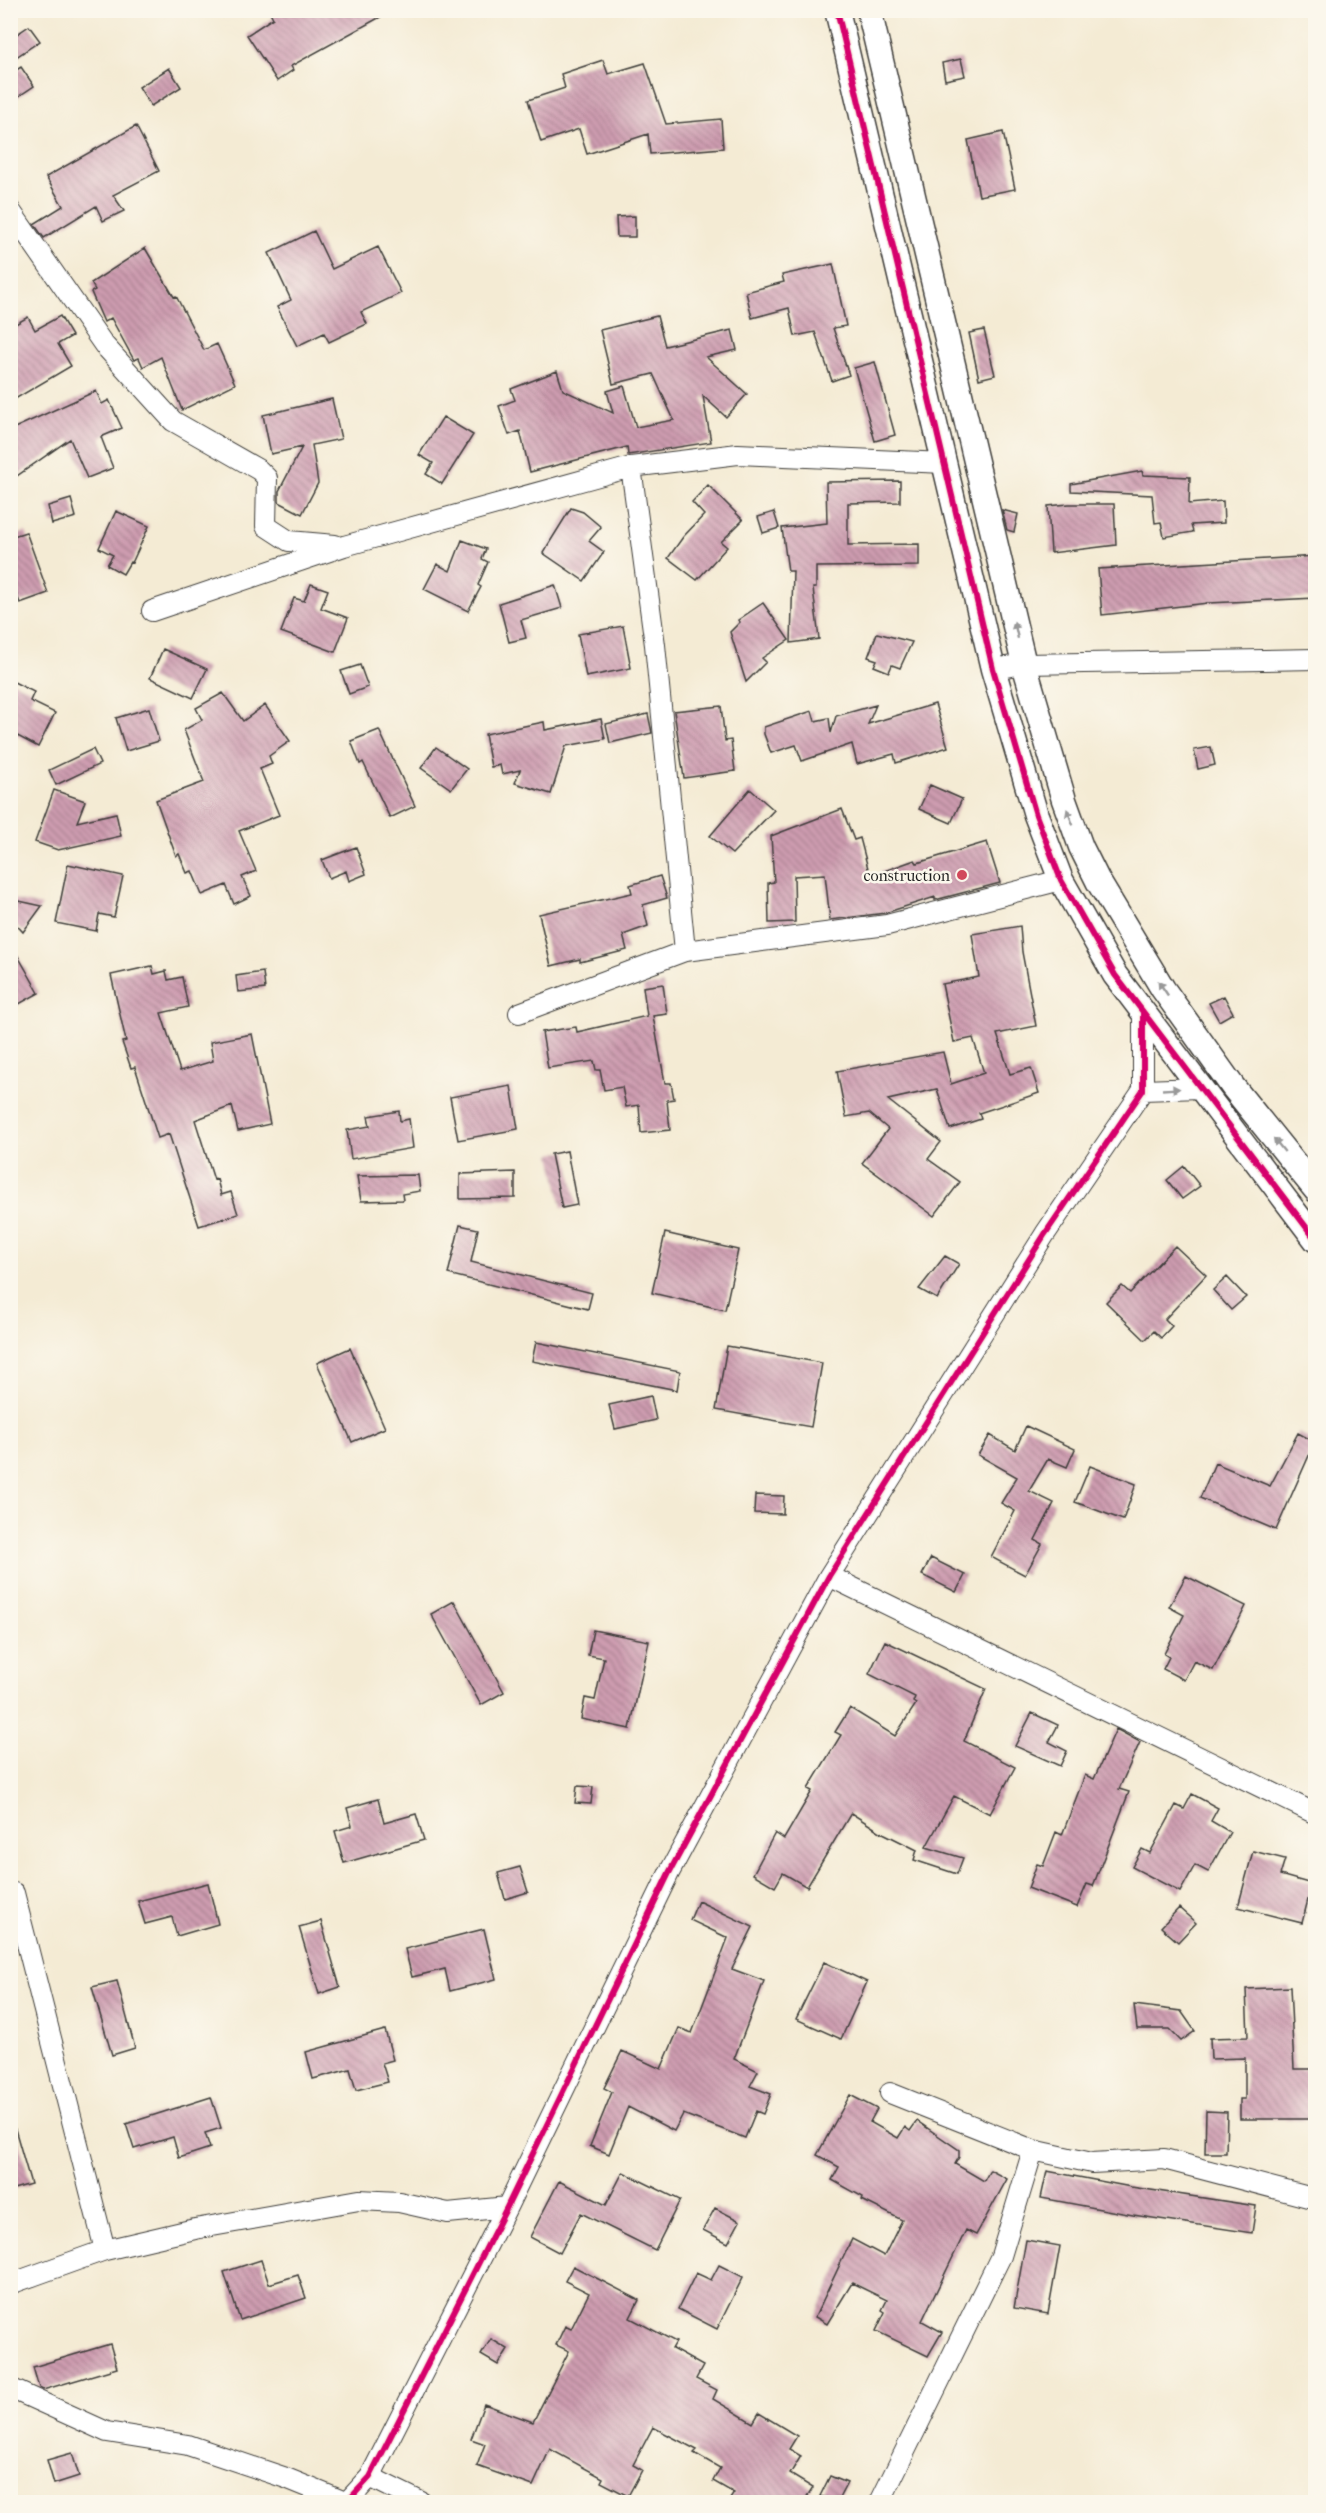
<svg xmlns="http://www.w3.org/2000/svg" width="1326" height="2513" font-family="'IM FELL French Canon',serif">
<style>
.building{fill:url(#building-back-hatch)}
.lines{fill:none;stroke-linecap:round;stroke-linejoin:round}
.minor-casing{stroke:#3c3b38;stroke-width:22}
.tertiary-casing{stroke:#3c3b38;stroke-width:27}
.minor{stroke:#fff;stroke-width:20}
.tertiary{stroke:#fff;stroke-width:24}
.cycleway-casing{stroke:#fbf7ec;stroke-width:10}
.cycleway{stroke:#d6006c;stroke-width:6}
.oneway{fill:#999}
.poi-dot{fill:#d1495b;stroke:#fbf7ec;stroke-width:2}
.labels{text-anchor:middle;stroke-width:5;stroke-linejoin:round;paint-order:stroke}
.poi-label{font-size:16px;fill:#1c1c1c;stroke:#fbf7ec;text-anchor:end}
</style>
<defs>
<pattern id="building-back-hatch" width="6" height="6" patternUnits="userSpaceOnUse" patternTransform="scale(1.5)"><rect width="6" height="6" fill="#ce9cb0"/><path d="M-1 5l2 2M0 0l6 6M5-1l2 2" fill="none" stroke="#a67e8e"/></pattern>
</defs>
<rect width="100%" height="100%" fill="#fbf7ec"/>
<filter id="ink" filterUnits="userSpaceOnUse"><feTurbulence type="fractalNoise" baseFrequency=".0167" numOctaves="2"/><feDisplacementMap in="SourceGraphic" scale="12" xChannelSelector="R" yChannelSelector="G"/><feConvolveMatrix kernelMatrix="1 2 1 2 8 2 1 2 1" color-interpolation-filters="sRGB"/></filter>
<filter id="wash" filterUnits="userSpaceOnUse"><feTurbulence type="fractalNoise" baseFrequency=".008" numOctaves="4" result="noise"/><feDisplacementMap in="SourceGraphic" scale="24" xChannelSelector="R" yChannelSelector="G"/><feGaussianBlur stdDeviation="1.35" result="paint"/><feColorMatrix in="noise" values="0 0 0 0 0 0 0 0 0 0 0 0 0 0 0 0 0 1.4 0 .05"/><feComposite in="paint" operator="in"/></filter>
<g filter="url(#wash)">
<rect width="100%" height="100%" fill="#f4ebd4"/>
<g id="blocks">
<path class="building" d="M269,10h124l-102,56 2,4 -16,11 -30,-46 26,-17z
M29,26l11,15 -30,20v-22z
M961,59l4,17 -20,4 -3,-17z
M603,60l5,14 37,-11 21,61 55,-5 2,29 -73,6 -2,-20 -61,20 -8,-25 -38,13 -13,-42 37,-12 -4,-14z
M21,67l13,19 -24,16v-28z
M169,68l12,19 -30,19 -12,-19z
M136,126l23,45 -46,24 11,16 -21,10 -7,-15 -52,32 -10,-14 29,-18 -17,-29z
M1003,132l12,57 -36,7 -11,-56z
M635,216v21h-18l-1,-20z
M314,231l18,38 46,-22 23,46 -40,19 6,12 -38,18 -5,-9 -27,13 -20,-39 14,-7 -22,-47z
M145,248l29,49 2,-1 28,54 13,-6 18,40 -53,26 -21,-53 -18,10 -4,-9 -5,2 -23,-42 -7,4 -13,-30 4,-2 -4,-7z
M833,264l13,62 -13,2 16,47 -17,6 -17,-49 -20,4 -6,-28 -37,10 -6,-26 38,-10 -2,-7z
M60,316l12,20 -14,8 13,22 -61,36v-75l18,-10 7,13z
M657,316l8,30 67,-16 5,20 -31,7 41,37 -21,23 -23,-21 8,46 -83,13 -1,-8 -97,25 -10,-41 -11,4 -10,-29 16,-6 -4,-11 46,-18 6,19 50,23 -6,-22 17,-5 12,41 38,-7 -21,-46 -40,10 -13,-54z
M984,330l11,45 -16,4 -10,-46z
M875,362l20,73 -20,6 -21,-73z
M96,391l6,13 7,-4 13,28 -21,9 12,31 -26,10 -17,-39 -59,41 -1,-50z
M332,399l9,40 -29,6 6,38 -16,31 -23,-12v-11l23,-44 -31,7 -8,-39z
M443,417l30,18 -31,49 -16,-10 7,-11 -14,-8z
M1142,471l1,4 47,2 -1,27 34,-3 1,22 -33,2 2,7 -29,5 -3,-15 -6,1 -3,-28 -81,-4v-7z
M900,481v21l-52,1v42l71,-1v22l-103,1v21h-3l6,51 -28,4 2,-72h-5l-6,-43 45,-5 -1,-41z
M708,485l35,35 -22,22 6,5 -30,33 -29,-22 15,-21 21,-22 -12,-13z
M71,499l5,18 -24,7 -4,-18z
M1069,504h45l2,41 -65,8 -3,-47z
M571,508l12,4 18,15 -12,14 15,11 -20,29 -41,-28z
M1002,510l16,4 -4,18 -7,-2z
M116,511l33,15 -17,37 -2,-1 -7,12 -16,-9 6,-10 -14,-7z
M774,512l5,16 -16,5 -5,-16z
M26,532l22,61 -28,10 -10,-25v-41z
M462,540l24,9 -4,10 6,3 -10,23 3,2 -13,24 -44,-22 13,-25 13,7z
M1316,556v42l-108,5 -106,12 -4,-46z
M311,584l17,6 -7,18 27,10 -13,34 -54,-20 13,-34 10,3z
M555,585l7,23 -41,12 5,18 -17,4 -10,-39z
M763,603l26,37 -27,18 4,4 -20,20 -16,-50 10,-10 -2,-2z
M623,626l8,42 -45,9 -8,-43z
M877,633l35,9 -12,26 -8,-3 -3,7 -15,-6 3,-6 -9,-3z
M163,649l44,20 -14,29 -43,-20z
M360,665l8,22 -19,7 -8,-23z
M10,680l24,12 -4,9 25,12 -17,34 -28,-15z
M223,693l20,28 22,-16 25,36 -21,15 3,8 -12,5 19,46 -40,16 17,40 -14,6 9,19 -17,8 -8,-19 -24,10 -10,-24 -5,2 -8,-19 -3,2 -20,-56 48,-18 -20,-52 18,-10 -6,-12z
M935,704l13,43 -52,16 -2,-9 -37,10 -5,-20 -50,17 -6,-16 -25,8 -7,-19v-7l48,-16 3,10 14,-3 2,15 5,-17 40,-11 -8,19z
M721,706l4,35 6,-1 4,31 -51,7 -10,-67z
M149,708l10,33 -33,10 -10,-33z
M648,714l4,19 -42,10 -4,-19z
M601,719l4,20 -39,7 -15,48 -36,-11 5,-13 -18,4 -2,-9 -9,2 -6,-33 59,-12 1,8z
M379,730l36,76 -25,12 -27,-56 -3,2 -9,-23z
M436,747l31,22 -16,20 -30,-21z
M1211,747l4,18 -17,4 -4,-19z
M93,749l7,15 -44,21 -7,-15z
M930,785l32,14 -11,24 -32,-14z
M750,789l24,21 -42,44 -22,-18z
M54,790l31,11 -8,21 39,-9 5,23 -63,14 -23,-8z
M842,809l12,31 6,-2 10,38 45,-16 2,3 70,-21 13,41 -65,17v-3l-50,16 -55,7 -5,-46 -31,2 1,46 -26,1 -1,-40 6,-1 -3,-46z
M356,847l10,27 -17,7 -3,-10 -17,7 -7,-18z
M68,864l55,12 -9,41 -15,-3 -3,17 -40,-8z
M660,876l7,22 -24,7 5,21 -25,9 4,15 -47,12v-3l-29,7 -12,-52 93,-21 -2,-8z
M10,899l32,7 -19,26 -13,-14z
M1020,926l2,26 14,74 -39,8 13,40 21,-6 8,25 -60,20 2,6 -31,10 -13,-40 -49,11 53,42 -13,17 32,23 -26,34 -72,-53 26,-34 -19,-16 -23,4 -9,-46 106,-19 8,32 33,-11 -11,-35 -19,4 -12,-58 37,-7 -7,-43z
M10,942l29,51 -29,16z
M152,966l2,8 12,-3 2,9 14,-3 6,30 -27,6 19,58 33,-10 -3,-19 42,-8 18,90 -32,7 -6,-25 -37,14 19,60 3,-1 4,16 10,-3 7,22 -39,12 -30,-92 -11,4 -23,-71 -4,1 -9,-26 4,-1 -15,-66z
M263,972l2,17 -27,3 -2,-16z
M663,984l4,30 -14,2 12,67h6l3,16 -7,1 3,30 -29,3 -2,-28 -13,2 -4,-20 -18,3 -4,-20h-4l-2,-9 -46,7 -6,-36 34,-5 1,5 70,-16 -4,-29z
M1224,996l9,17 -14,8 -10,-18z
M511,1086l7,43 -60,11 -8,-43z
M399,1111l1,10 9,-2 4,29 -62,11 -4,-29 23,-4 -2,-10z
M567,1151l10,54 -15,3 -11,-54z
M1184,1166l16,20 -18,13 -15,-19z
M515,1172v26l-55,1v-25z
M418,1175l2,16 -18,3 1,6 -42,1 -4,-25z
M460,1225l18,4 -7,33 121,31 -4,16 -140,-35z
M665,1233l73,17 -13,60 -73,-17z
M1175,1246l31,29 -41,44 7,7 -11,12 -7,-7 -9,9 -39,-38 16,-16 8,7z
M945,1256l14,8 -22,35 -18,-10z
M1227,1277l19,20 -15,13 -18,-20z
M536,1342l144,29 -3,19 -145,-29z
M727,1346l95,17 -11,64 -95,-17z
M350,1348l35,80 -33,14 -35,-79z
M651,1396l5,24 -41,9 -6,-24z
M1026,1426l49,23 -8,18 -19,-8 -19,32 25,12 -19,37 7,4 -17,31 -34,-18 24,-46 -14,-8 16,-26 -39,-22 12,-20 25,15z
M1298,1433l17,9 -39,88 -76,-32 15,-35 55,23z
M1090,1466l46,18 -13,36 -48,-18z
M755,1495l29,1 -1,18 -29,-1z
M931,1558l34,17 -9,17 -34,-17z
M1186,1576l60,30 -33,64 -19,-9 -10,19 -21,-11 6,-12 -5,-3 20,-39 -15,-8z
M454,1601l50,91 -23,13 -50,-91z
M593,1630l56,11 -19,88 -49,-10 4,-21 10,2 9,-42 -16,-3z
M885,1641l101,48 -22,52 51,26 -25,47 -36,-18 -28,51 37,11 -6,16 -43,-14 3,-10 -38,-19 -28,-18 -44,74 -24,-14 -8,14 -22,-13 22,-41 9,6 28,-48 -4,-2 33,-54 -6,-3 15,-24 45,28 21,-32 -3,-2 2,-5 -46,-23z
M1032,1713l26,12 -9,17 18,9 -7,15 -45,-20z
M1116,1729l24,13 -21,47 10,3 -36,94 -6,-2 -10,23 -49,-19 9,-24 6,2 13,-34 6,3 23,-60 9,4z
M577,1786l16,1 -2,17 -16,-1z
M1192,1794l26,14 -7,13 19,11 -22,40 -13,-7 -15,27 -48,-25 10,-18 8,4 26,-48 8,4z
M378,1799l6,24 32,-9 8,26 -80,23 -9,-32 17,-5 -5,-18z
M1253,1851l32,8 -5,16 32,9 -10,39 -64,-16z
M520,1867l8,25 -23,7 -7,-26z
M208,1883l10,41 -41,12 -5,-19 -27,7 -7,-23z
M698,1901l55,26 -21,42 32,12 -30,78 24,12 -8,15 21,8 -8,20 -7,-3 -11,27 -62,-24 -9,17 -46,-24 -19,47 -19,-8 22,-54 -8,-4 18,-37 39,18 18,-41 13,5 36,-95 -38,-18z
M1179,1908l17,15 -18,19 -17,-15z
M321,1921l19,66 -21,7 -20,-67z
M484,1929l12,50 -46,12 -5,-22 -33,8 -7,-28z
M824,1962l43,20 -26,57 -45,-20z
M117,1981l18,67 -23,7 -20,-68z
M1290,1987l4,82h22v50h-76v-20h5v-41l-34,1 -1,-21 38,-1 -2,-48z
M1134,2005l47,6 14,20 -14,10 -12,-12h-32z
M385,2030l8,30 -11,3 6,19 -32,8 -6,-21 -37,10 -7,-27z
M850,2095l27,14 -7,13 28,16 7,-11 5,4 7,-10 42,29v7l-4,7 29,17 6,-11 17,9 -31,56 -10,-5 -44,91 20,11 -14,24 -52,-25 9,-19 -3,-2 5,-10 -35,-17 -25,41 -12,-7 37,-78 32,17 18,-36 -40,-20 1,-3 -31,-17 7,-13 -22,-12z
M211,2097l10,31 -16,5 5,15 -31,10 -6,-21 -39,12 -8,-25z
M1206,2111l21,1 -1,41h-21z
M15,2129l16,55 -21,6v-60z
M1047,2171l84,16 125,19 -4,27 -119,-18 -92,-17z
M623,2172l57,28 -25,50 -74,-37 -21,40 -30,-16 29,-56 47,24z
M715,2208l25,13 -12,22 -25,-13z
M1026,2240l34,6 -12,68 -34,-6z
M261,2260l8,24 29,-9 8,23 -66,22 -16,-48z
M719,2265l24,12 -26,52 -39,-20 18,-36 15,7z
M573,2266l66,34 -9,18 46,24 -4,7 31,17 -7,13 21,11 -4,9 40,24 6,-10 38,23 -8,13 12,7 -11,18 23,14 -9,14h-76l6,-9 -21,-12 7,-13 -26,-15 3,-3 -44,-23 -20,38 9,5 -14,26 -27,-14 2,-4 -53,-29 -17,37 -56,-20 8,-22 -14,-5 13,-35 49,18 36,-71 -13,-6 9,-19 6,3 18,-36 -24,-12z
M491,2339l17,10 -10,16 -17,-10z
M110,2344l7,24 -74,22 -4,-2 -6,-21z
M72,2453l7,23 -25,8 -7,-24z
M830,2476l17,7 -10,19 -17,-6z"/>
</g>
</g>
<g filter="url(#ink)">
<use href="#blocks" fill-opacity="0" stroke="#3c3b38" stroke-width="1.5"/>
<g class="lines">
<defs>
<path id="minor" d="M10,210l94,135 69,76 86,49 8,8 -1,48 23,15 46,4
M631,467l24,178 30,306
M152,611l192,-65 287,-79 107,-13 207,9
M993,669l31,-5 292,-5
M519,1013l166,-62 202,-26 174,-45
M1143,1090l57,-2
M829,1576l487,238
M10,1894l4,-1 91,357
M890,2093l143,57
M10,2284l95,-34 90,-21 164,-29 40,2 49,11 59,-6
M10,2388l97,44 81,13 98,33 59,24
M370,2477l51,25
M347,2502l23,-25 137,-270 162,-334 160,-297 216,-342 98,-144v-77
M880,2502l121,-246 32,-106 59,13 72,-4 152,40"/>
<path id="tertiary" d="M837,10l156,659 43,146 25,65 54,95 201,265
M869,10l155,654 40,136 17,47 17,34 65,108 70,98 83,103"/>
</defs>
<use href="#minor" class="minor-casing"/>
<use href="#tertiary" class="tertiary-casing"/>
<use href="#minor" class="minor"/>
<use href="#tertiary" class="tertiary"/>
<defs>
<path id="cycleway" d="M837,10l156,659 43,146 25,65 54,95 201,265
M347,2502l23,-25 137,-270 162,-334 160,-297 216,-342 98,-144v-77"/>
</defs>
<use href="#cycleway" class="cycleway-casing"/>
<use href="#cycleway" class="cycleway"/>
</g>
<defs><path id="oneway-solid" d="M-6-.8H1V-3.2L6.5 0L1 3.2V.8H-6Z" transform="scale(1.5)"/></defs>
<g class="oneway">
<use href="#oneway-solid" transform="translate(1016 630) rotate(-103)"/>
<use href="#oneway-solid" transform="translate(1070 817) rotate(-111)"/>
<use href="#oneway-solid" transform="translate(1163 988) rotate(-124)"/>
<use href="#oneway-solid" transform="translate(1171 1089) rotate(-3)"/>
<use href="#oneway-solid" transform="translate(1279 1145) rotate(-129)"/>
</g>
</g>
<circle class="poi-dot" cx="962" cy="875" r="6"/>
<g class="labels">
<g class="poi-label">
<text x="950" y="881">construction</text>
</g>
</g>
<rect width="1326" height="2513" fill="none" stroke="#fbf7ec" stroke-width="36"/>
</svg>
